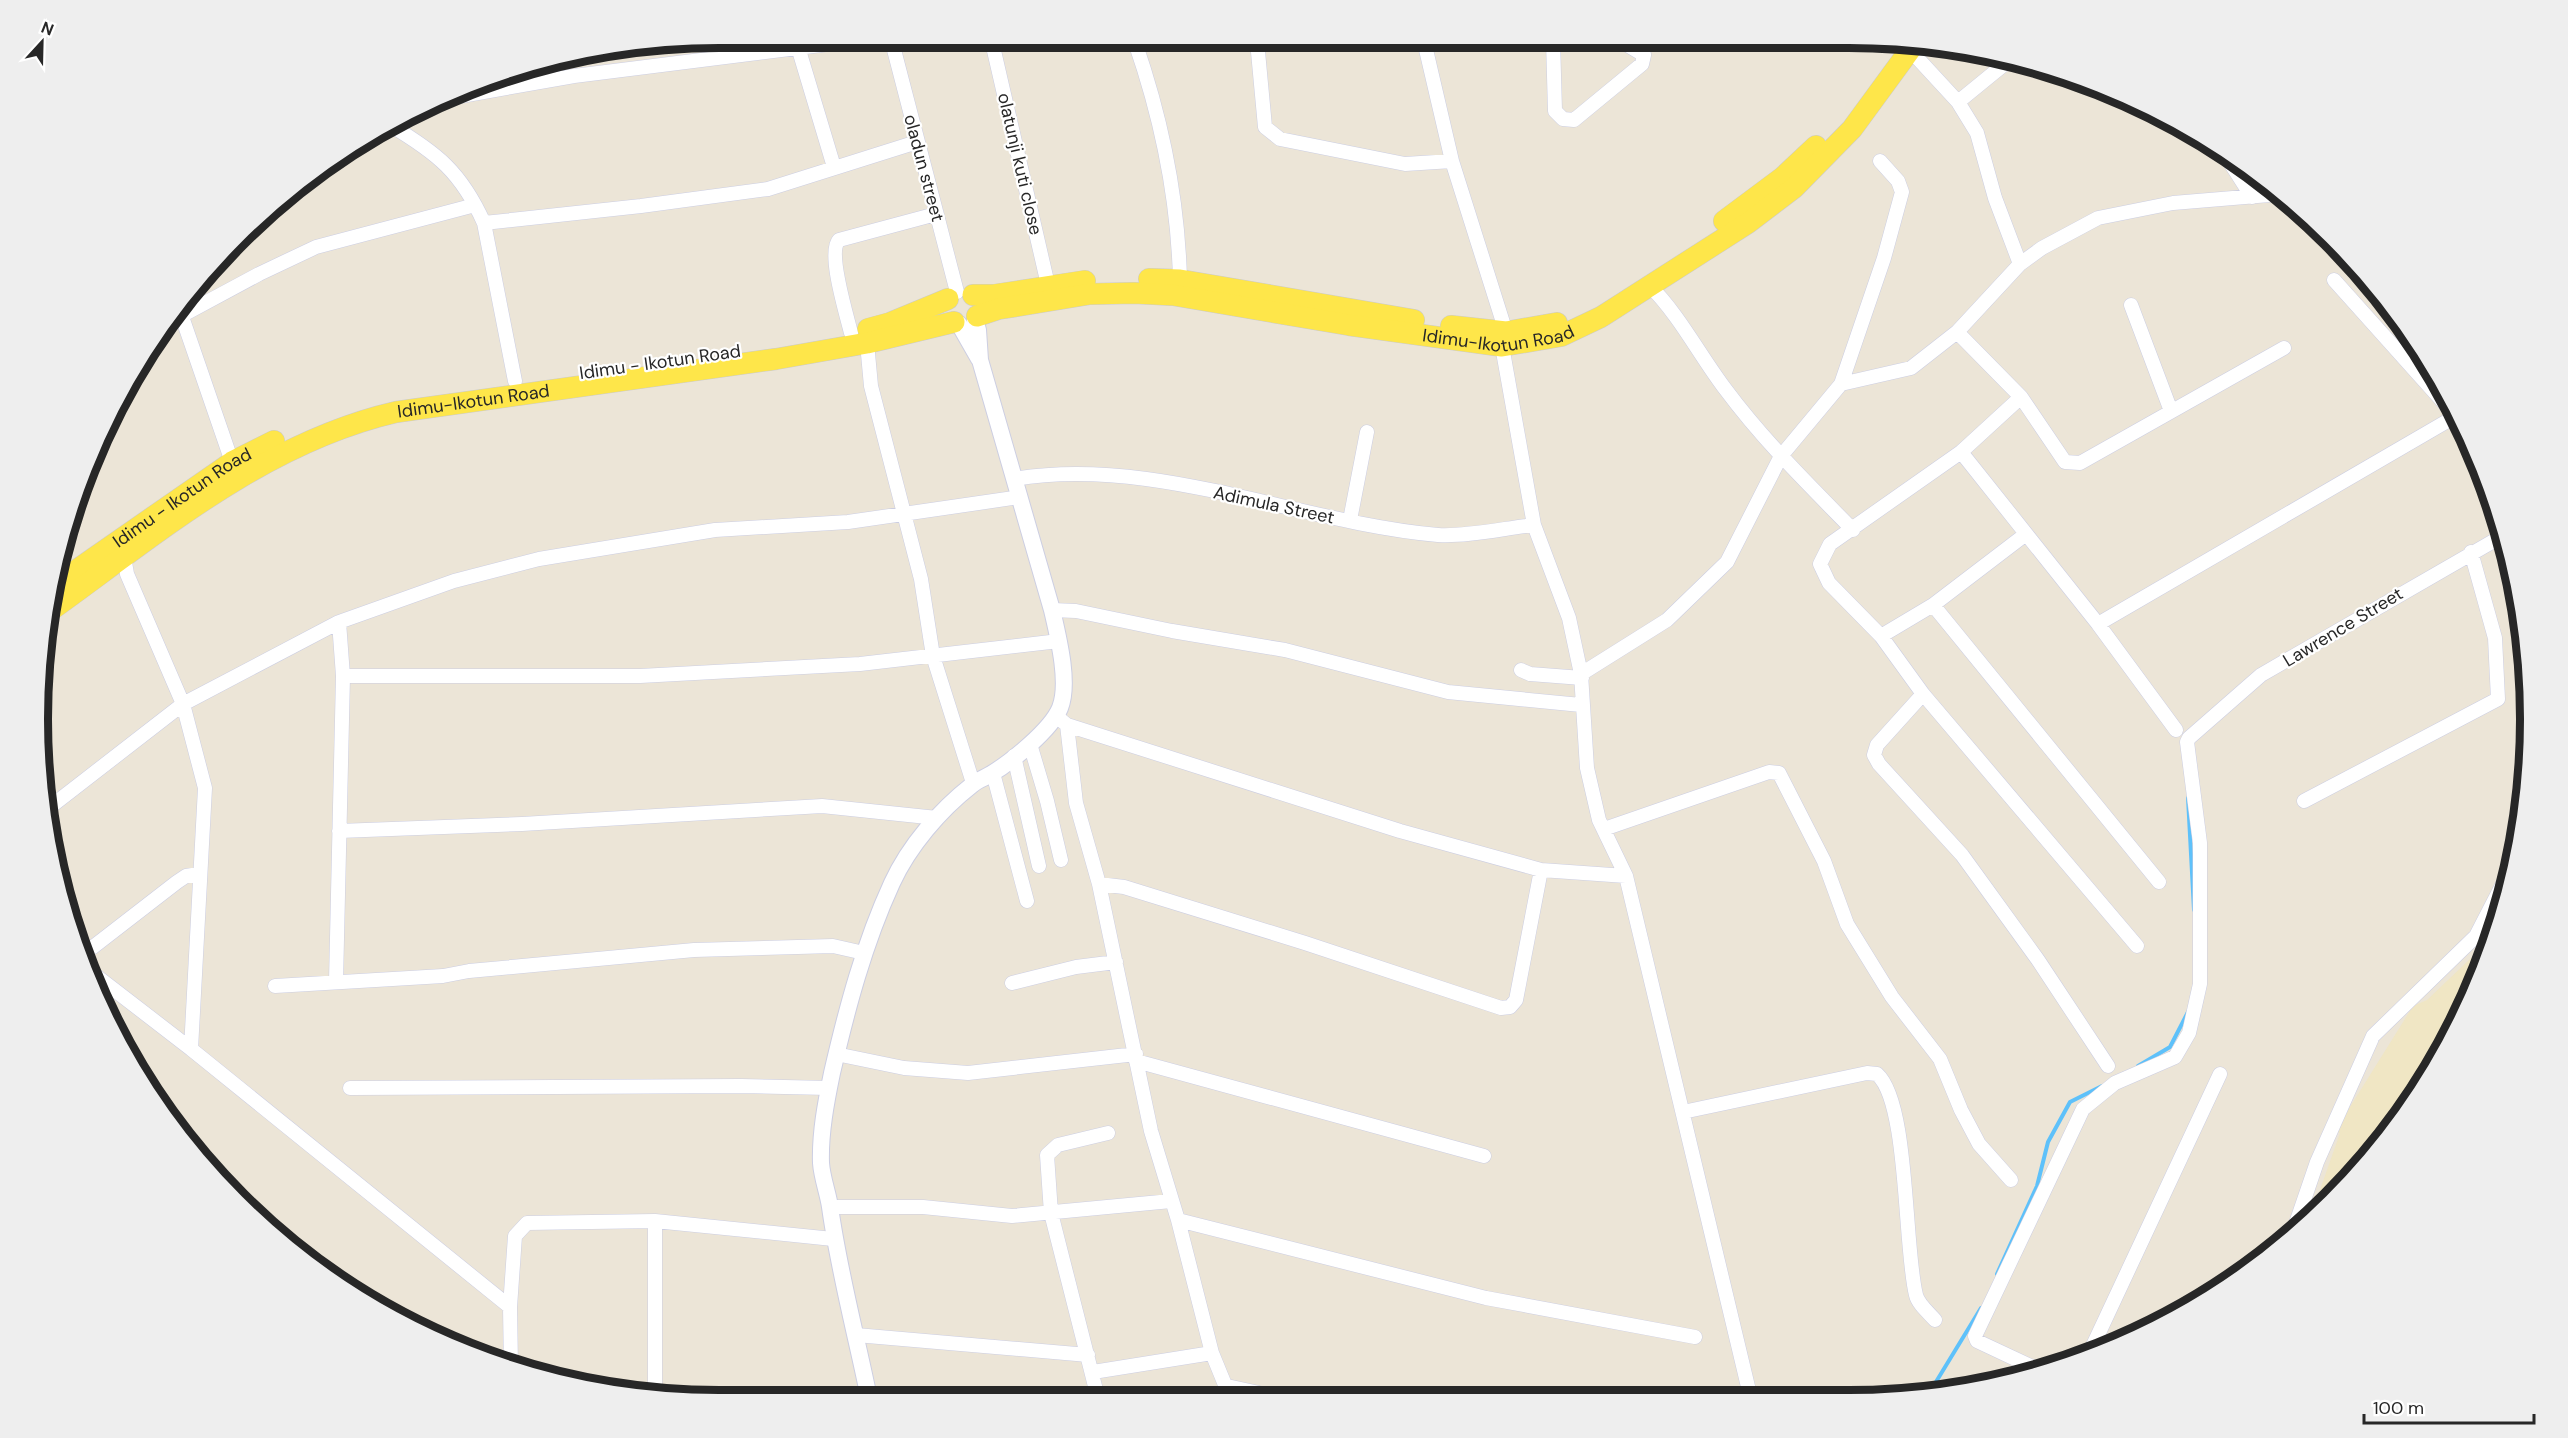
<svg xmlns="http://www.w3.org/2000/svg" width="2568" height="1438" font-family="'DM Sans',sans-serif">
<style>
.education{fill:#f0e6c4}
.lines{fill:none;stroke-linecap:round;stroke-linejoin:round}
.stream{stroke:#5ec1fa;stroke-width:4}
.minor-casing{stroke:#cccee2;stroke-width:15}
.tertiary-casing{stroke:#cccee2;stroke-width:18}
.primary-casing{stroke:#cbcbcb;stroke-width:22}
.minor{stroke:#fff;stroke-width:14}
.tertiary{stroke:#fff;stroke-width:16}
.primary{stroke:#fee64a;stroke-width:21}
.labels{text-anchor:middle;stroke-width:4.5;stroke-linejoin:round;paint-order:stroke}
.street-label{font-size:18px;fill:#272727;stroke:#fff}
.rim{fill:none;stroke:#272727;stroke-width:8}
</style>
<rect width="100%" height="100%" fill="#ece5d7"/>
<path class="education" d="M2497,928l-58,132 -108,141 -21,17 30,-85 -5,-2 78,-125 14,-6 64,-61z"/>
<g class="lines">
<path class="stream" d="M2188,798l6,112
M2138,1066l32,-19 18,-35
M1997,1274l40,-88 11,-44 22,-40 32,-16
M1928,1395l53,-87"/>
<defs>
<path id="minor" d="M1553,40l2,71 8,8 11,1 68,-56 2,-9 -25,-15
M1897,40l2,2
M1257,41l8,86 15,12 125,25 47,-3
M1424,41l28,120 54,171
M892,42l65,250
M992,42l56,243
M1135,42c27,78 43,156 45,238
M798,47l36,120
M1910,50l48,52 19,31 18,65 25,66
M433,101l141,-25 263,-33
M1958,102l49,-40
M390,125c47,28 71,47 94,98l31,158
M2224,153l28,44
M484,223l157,-17 127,-17 149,-47
M2334,280l129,144
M1650,286c30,30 50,70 76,104 38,51 83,95 127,140
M2131,305l40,106
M179,308l53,154
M166,324l93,-50 57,-27 159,-42
M1957,332l64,65 44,65 15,1 204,-115
M851,333c-4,-17 -24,-81 -12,-93l97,-26
M867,343l4,43 50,193 12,77 40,127
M1502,346l32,179 35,93 12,56 6,94 12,52 27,56 124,519
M1841,384l70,-16 46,-36 63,-68 22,-16 56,-30 75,-15 108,-9
M2021,397l-60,55 -131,92 -10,20 9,19 52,53 42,58 214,252
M1961,452l137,172 78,106
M1014,479c139,-24 286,44 424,56 27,2 68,-7 96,-10
M1350,520l17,-88
M123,551l4,23 56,130 22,84 -14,261
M1933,605l226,277
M1052,610l24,1 96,20 113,19 163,42 133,13
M2098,624l358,-208
M1881,636l52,-31 93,-71
M1521,670l9,4 52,4
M1581,674l86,-54 60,-58 54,-106 60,-72 43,-126 18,-66 -4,-11 -18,-20
M343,676h297l220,-12 199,-23
M1923,694l-46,51 -3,10 5,9 83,91 76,105 70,106
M1056,716l11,9 9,78 23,81 52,247 27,89 34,133 18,44
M1067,725l333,106 141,39 85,6
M1030,744l17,57 14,59
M1014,756l25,110
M993,773l34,128
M2304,801l194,-102 -3,-61 -24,-86
M45,811l138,-107 156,-82 115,-41 85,-22 176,-29 133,-8 172,-25
M1604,829l165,-57 10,1 45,88 23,63 45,73 48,62 21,51 18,34 32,36
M339,831l183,-7 300,-18 115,12
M1099,884l25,3 181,56 196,65 9,-1 6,-7 25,-130
M81,953l12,-6 84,-65 9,-6 13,-2
M86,968l105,81 319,258 1,60
M336,982l7,-306 -4,-54
M1012,983l64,-16 40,-5
M275,986l168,-10 26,-5 225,-21 139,-4 31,7
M836,1054l68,14 64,5 168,-19
M1136,1061l348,95
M350,1088l391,-2 88,2
M1683,1112l184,-39 10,1c32,28 27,174 39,221 2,9 13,18 19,25
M830,1207h93l89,9 159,-15
M1178,1220l308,78 209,39
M655,1221v174
M2293,1232l24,-70 56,-126 103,-100 34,-66
M510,1307l5,-71 12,-13 128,-2 178,18
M856,1335l232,20
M2089,1354l131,-280
M2041,1371l-64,-30 -2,-5 108,-227 32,-26 60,-26 14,-24 11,-49v-141l-13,-101 2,-4 72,-63 243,-140
M1093,1372l119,-19
M1227,1386l50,11
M1098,1398l-47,-185 -4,-58 11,-10 50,-12"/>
<path id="tertiary" d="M959,324l20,35
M869,1398c-13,-64 -30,-126 -39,-191 -2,-14 -8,-29 -9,-44 -1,-30 5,-61 11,-90 15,-65 32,-129 60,-190 17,-37 48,-73 80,-98 5,-5 13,-7 19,-11 20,-12 60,-44 69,-66 10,-25 -2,-72 -8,-98l-72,-250 -2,-30 -3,-10"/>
<g id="primary">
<path d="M1724,221l59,-44 33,-31"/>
<path d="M1149,279l31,1 234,40"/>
<path d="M973,295h21l91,-14"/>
<path id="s1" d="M977,316l21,-7 92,-15 44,-1 39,2 176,30 153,21 59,-10 40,-19 147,-94 46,-35 58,-59 63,-86"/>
<path d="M1451,326l55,6 51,-9"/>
<path d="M868,329l22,-6 58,-24"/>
<path id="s2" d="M52,587l180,-125 42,-21"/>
<path id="s3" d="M47,613c109,-78 215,-170 349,-201l380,-53 91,-16 87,-21"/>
</g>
</defs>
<use href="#minor" class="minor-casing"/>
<use href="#tertiary" class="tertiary-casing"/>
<use href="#primary" class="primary-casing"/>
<use href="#minor" class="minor"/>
<use href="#tertiary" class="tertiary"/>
<use href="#primary" class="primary"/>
</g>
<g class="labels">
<g class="street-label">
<text transform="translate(1020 164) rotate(77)" y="6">olatunji kuti close</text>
<text transform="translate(924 168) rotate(75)" y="6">oladun street</text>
<text dy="6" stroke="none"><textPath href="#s1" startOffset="528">Idimu-Ikotun Road</textPath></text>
<text transform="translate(660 362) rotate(-8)" y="6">Idimu - Ikotun Road</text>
<text dy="6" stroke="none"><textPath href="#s3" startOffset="484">Idimu-Ikotun Road</textPath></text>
<text dy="6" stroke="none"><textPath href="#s2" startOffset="158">Idimu - Ikotun Road</textPath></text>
<text transform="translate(1274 505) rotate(12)" y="6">Adimula Street</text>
<text transform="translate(2343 627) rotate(-31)" y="6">Lawrence Street</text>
</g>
</g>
<path d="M0 0H2568V1438H0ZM719 48H1849A671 671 0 0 1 2520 719V719A671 671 0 0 1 1849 1390H719A671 671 0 0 1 48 719V719A671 671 0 0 1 719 48Z" fill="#eee" fill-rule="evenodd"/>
<path class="rim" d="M719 48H1849A671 671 0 0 1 2520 719V719A671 671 0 0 1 1849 1390H719A671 671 0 0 1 48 719V719A671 671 0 0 1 719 48Z"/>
<g transform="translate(42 42) rotate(22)" stroke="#ffffff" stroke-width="4.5" paint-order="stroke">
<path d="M0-4.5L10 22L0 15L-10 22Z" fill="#272727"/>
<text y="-9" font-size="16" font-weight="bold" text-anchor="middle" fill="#272727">N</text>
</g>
<path d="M2364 1414v9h170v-9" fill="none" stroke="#272727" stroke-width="3"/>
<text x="2373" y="1414" font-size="18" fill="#272727" stroke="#ffffff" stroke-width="4.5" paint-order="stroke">100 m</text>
</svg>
